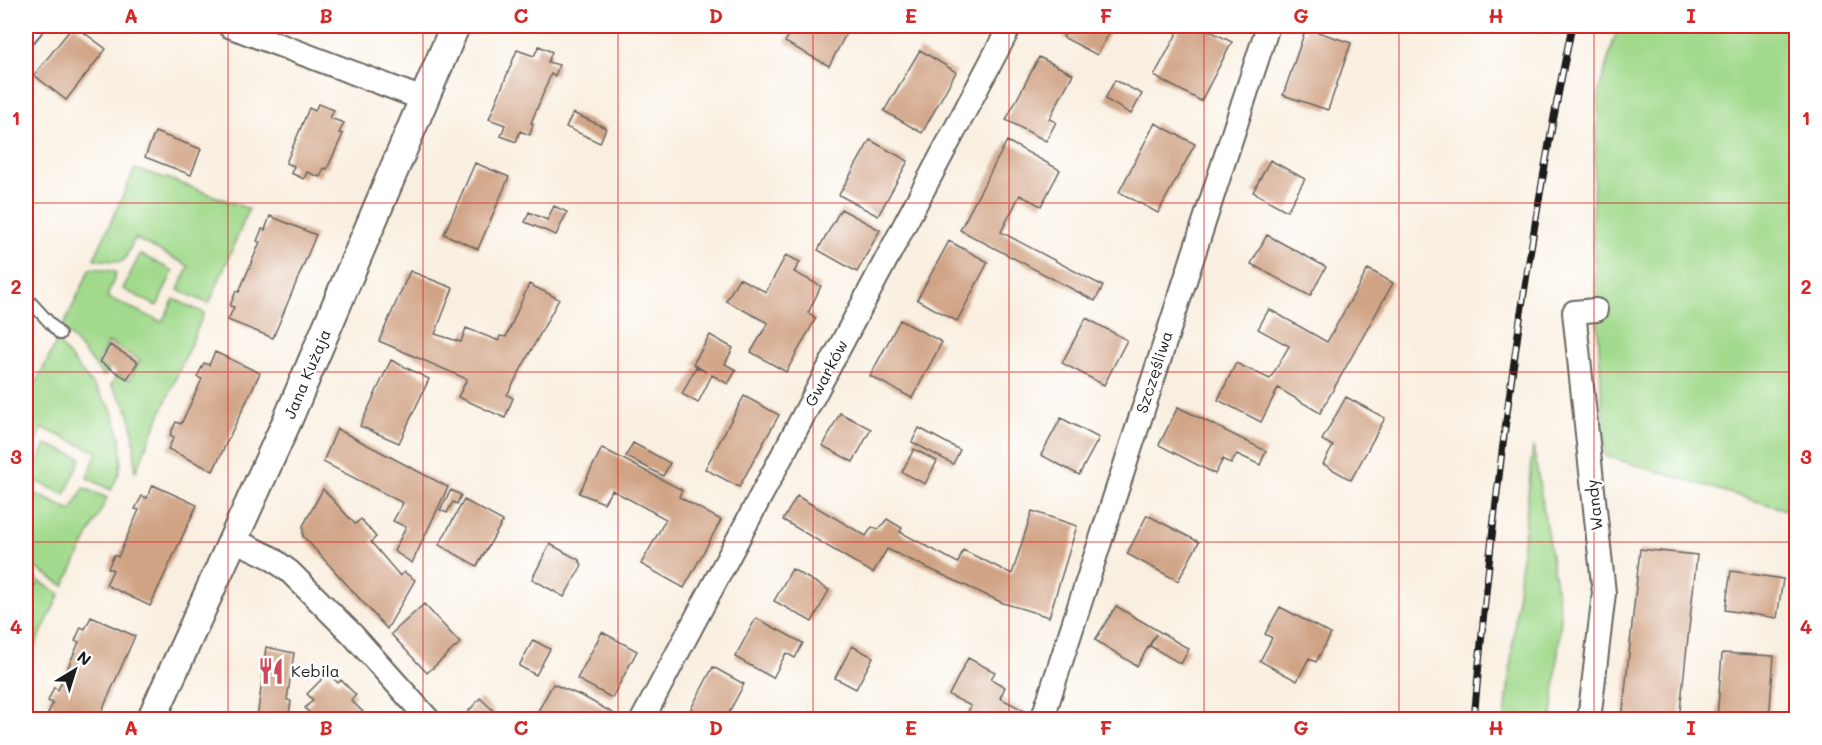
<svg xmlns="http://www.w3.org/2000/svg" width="1822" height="745" font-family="Mali,sans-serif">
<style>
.green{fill:#a2da8d;stroke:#5f7b54;stroke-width:1.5}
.building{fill:#d0a384}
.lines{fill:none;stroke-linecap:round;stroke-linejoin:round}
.service-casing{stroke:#696661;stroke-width:14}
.minor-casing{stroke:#696661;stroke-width:26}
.tertiary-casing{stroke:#696661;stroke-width:32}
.service{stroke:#fff;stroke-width:10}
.minor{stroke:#fff;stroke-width:22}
.tertiary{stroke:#fff;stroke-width:28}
.rail-casing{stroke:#1c1c1c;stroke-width:7}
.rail{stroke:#fff;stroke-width:4.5;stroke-dasharray:14;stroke-linecap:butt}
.grid{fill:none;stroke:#d62828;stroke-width:1.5;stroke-opacity:0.55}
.labels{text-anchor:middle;stroke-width:5;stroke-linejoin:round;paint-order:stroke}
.street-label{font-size:16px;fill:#1c1c1c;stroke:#fff}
.poi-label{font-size:16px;fill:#1c1c1c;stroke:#fff;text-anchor:start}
.neatline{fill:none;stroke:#d62828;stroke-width:2}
.grid-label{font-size:20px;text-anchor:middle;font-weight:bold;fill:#d62828}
</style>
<rect width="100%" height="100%" fill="#fff"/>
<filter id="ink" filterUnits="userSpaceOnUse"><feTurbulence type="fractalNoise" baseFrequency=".0167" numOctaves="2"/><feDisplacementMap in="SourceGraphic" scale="12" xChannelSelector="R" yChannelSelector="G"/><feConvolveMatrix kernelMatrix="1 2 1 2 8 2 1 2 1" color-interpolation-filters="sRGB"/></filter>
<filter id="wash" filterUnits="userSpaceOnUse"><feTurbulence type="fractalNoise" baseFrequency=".008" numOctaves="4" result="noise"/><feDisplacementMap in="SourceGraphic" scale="24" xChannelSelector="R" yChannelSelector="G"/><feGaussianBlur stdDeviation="1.35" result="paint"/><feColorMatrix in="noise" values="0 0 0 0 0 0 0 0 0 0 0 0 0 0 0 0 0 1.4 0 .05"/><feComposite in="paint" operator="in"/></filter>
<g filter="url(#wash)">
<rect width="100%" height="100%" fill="#f9efe0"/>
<path class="green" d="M1618,26h178v487l-191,-57 -13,-239 7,-127z
M135,169l34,10 80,30 -40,95 -31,-14 11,-24 -54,-28 -10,21 -5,3 -26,-3z
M140,254l33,17 -16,35 -34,-17z
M93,268l20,3 3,2 -9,24 55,25 12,-23 30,14 -69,160c-1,-22 1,-47 -10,-68 -4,-7 -10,-14 -14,-20l6,-11 12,6 11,-20 -31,-18 -12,20 12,8 -5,7 -41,-50 27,-58z
M57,341l53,66c8,17 14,42 10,61 -1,8 -6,15 -9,22l-24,-12 10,-26 -55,-24 -12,25 -4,-2v-48z
M46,444l35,14 -16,37 -33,-16 -1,-2z
M1533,445l28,172 -9,102h-47z
M84,488l23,10 -43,88 -38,-24v-73l45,22z
M26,573l34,21 -34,70z"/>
<g id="blocks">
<path class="building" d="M73,26h2l31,23 -40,51 -32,-25z
M794,26h36l16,8 -17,32 -44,-24z
M1069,26h44l-16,29 -34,-18z
M1181,26h19l32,16 -31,59 -47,-25z
M1306,28l45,15 -23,67 -45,-15z
M539,46l13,6 -4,10 11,3 -4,11 -4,-2 -10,25 -10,24 2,1 -3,11 -10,-4 -4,11 -15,-6 4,-11 -16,-6 28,-69 17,6z
M920,50l36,22 -34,61 -38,-22z
M1039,57l34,17 -24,45 7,3 -10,19 -40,-21z
M1115,80l27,14 -11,20 -26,-15z
M318,104l16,6 -4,8 14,5 -5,10 4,1 -16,35 -3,-1 -4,9 -13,-5 -3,7 -13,-6 3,-7 -8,-3 23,-55 6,3z
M573,113l33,15 -6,15 -34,-16z
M1155,123l40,21 -37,69 -39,-21z
M155,132l46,17 -10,26 -46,-18z
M870,140l38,21 -30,55 -39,-21z
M1007,141l53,29 -19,36 -21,-11 -19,37 102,54 -8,15 -135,-71z
M1270,160l35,19 -18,32 -34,-19z
M475,163l34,14 -31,72 -34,-15z
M554,206l13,6 -11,23 -31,-13 4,-10 18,8z
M841,209l39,21 -23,42 -39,-22z
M270,216l46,19 -43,103 -45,-18 6,-13 -4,-1 6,-15 3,1 21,-50 -3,-1 5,-12 3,1z
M1267,235l59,32 -16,29 -59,-32z
M949,241l39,21 -31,59 -40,-21z
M786,255l14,7 -6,10 27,14 -13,27 8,5 -30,54 -35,-20 17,-29 -42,-22 13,-23 27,14z
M1368,269l25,14 -73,130 -42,-25 -17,34 -43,-22 18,-37 34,16 19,-33 -31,-17 11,-20 58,33z
M410,271l43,17 -18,46 26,8 5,-14 33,13 1,-5 6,1 23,-53 30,15 -52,96 6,3 -8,20 -47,-21 9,-18 -88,-38z
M1086,318l41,22 -23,45 -42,-22z
M900,320l42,22 -30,56 -42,-22z
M710,335l23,13 -8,16 11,6 -8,14 -16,-9 -14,28 -16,-9 14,-27 10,5 -13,-8z
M110,345l28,17 -11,17 -27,-17z
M215,352l45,21 -47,98 -45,-22 6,-12 -4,-2 6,-13 5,2 21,-45 -5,-2 7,-14 5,2z
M391,360l38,19 -30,64 -39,-17z
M744,396l35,19 -40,72 -34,-18z
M1346,397l39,21 -34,62 -28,-16 10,-18 -11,-6z
M1178,407l88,44 -6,14 -23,-11 -6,10 -8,-5 -8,15 -56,-29z
M840,413l31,16 -18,33 -30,-16z
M1061,418l38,20 -20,37 -38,-20z
M919,428l41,22 -7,14 -41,-22z
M337,429l111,58 -36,76 -18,-12 12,-24 -13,-6 10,-18 -80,-41z
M633,443l37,20 -7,13 -37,-20z
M602,448l80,42 -3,7 42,23 -37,68 -43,-24 25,-45 -54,-29 -8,13 -25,-10z
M914,449l23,12 -12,23 -23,-12z
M153,485l44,20 -47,101 -44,-21 7,-15 -5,-2 6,-13 4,2 21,-47 -4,-1 7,-13 5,2z
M323,489l32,35 6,-5 15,18 -5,5 29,34 4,-4 11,8 -28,49 -84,-93v-10z
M451,490l10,5 -4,9 -4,-2 -6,11 -7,-3z
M797,496l69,40 6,-9 7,2 8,-10 15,9 -2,4 58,31 5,-13 49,24 20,-63 45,15 -28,91 -46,-14 -116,-54 -14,24 -90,-53z
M464,500l39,21 -26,45 -38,-21z
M1147,515l52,27 -21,39 -51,-27z
M550,544l29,16 3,5 -18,32 -32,-18z
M1640,549l57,6 -18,165h-57z
M792,569l37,21 -17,32 -38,-21z
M1731,571l52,8 -6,39 -52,-8z
M26,579l9,6 -9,17z
M424,604l36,39 -33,30 -36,-39z
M1116,606l73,43 -8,15 -31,-18 6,-12 -19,32 -42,-26z
M1280,607l51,27 -15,28 -7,-4 -12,23 -37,-20 12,-23 -7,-4z
M91,617l44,19 -37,84h-53l8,-17 -5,-2 6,-14 4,3 21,-48 -4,-1 6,-14 4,2z
M756,618l47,25 -8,15 -9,-5 -13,25 -38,-21z
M602,632l35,19 -25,47 -35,-19z
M533,640l17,9 -14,26 -17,-9z
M852,646l21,11 -17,32 -21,-11z
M266,647l28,6 -7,47 4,1 -3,19h-31z
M1722,653l52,3 -5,64h-52z
M968,658l27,14 -4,7 14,8 -5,11 25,13 -4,9h-57l7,-14 -22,-11z
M713,667l31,17 -19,36h-40z
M328,673l10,10 3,-3 15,15 -5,5 12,12 -9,8h-38l-11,-12 8,-8 -6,-6z
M553,684l31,13 36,20 -2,3h-67l-14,-7z
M480,698l15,14 -6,8h-14l-8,-7z"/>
</g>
</g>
<g filter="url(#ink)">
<use href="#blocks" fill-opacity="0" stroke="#696661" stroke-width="1.5"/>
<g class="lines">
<defs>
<path id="service" d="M26,297l34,37"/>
<path id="minor" d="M229,26l194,73
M26,33l6,-7
M234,540l36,17 20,15 62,62 77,86
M642,720l368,-694
M1042,720l226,-694
M1589,720l15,-127 -30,-281 22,-2"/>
<path id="tertiary" d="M151,720l137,-301 167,-393"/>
</defs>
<use href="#service" class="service-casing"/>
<use href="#minor" class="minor-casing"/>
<use href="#tertiary" class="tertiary-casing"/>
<use href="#service" class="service"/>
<use href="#minor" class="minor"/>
<use href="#tertiary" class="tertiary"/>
<defs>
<path id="rail" d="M1474,720c20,-234 50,-465 98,-694"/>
</defs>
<use href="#rail" class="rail-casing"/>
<use href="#rail" class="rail"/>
</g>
</g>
<path class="grid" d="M228,26v694M423,26v694M618,26v694M813,26v694M1009,26v694M1204,26v694M1399,26v694M1594,26v694M26,203h1770M26,372h1770M26,542h1770"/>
<defs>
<symbol id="restaurant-bare" viewBox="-9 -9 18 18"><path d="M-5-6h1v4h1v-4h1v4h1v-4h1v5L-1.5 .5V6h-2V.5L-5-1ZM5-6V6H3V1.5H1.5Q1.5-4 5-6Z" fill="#d1495b" stroke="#fff" stroke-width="2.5" paint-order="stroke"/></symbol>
</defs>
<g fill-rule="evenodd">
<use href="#restaurant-bare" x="252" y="652" width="38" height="38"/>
</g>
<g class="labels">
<g class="street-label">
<text transform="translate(1154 372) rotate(-72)" y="6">Szczęśliwa</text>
<text transform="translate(826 373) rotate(-62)" y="6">Gwarków</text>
<text transform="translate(307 374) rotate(-67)" y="6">Jana Kużaja</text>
<text transform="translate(1594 505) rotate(-96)" y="6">Wandy</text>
</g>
<g class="poi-label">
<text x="291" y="677">Kebila</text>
</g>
</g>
<rect width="1822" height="745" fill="none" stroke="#fff" stroke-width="66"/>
<g transform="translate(75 670) rotate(38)" stroke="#ffffff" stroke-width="4.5" paint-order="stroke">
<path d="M0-4.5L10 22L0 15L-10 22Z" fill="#1c1c1c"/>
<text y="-9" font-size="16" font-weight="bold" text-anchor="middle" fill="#1c1c1c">N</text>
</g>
<rect x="33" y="33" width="1756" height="679" class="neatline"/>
<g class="grid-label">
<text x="131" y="23">A</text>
<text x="326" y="23">B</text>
<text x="521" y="23">C</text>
<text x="716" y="23">D</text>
<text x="911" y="23">E</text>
<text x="1106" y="23">F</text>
<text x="1301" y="23">G</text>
<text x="1496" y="23">H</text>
<text x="1691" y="23">I</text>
<text x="16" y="125">1</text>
<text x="1806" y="125">1</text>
<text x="16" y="294">2</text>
<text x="1806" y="294">2</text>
<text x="16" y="464">3</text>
<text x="1806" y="464">3</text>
<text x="16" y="634">4</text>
<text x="1806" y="634">4</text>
<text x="131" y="735">A</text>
<text x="326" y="735">B</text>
<text x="521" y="735">C</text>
<text x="716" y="735">D</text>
<text x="911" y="735">E</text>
<text x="1106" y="735">F</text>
<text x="1301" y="735">G</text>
<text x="1496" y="735">H</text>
<text x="1691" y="735">I</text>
</g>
</svg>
